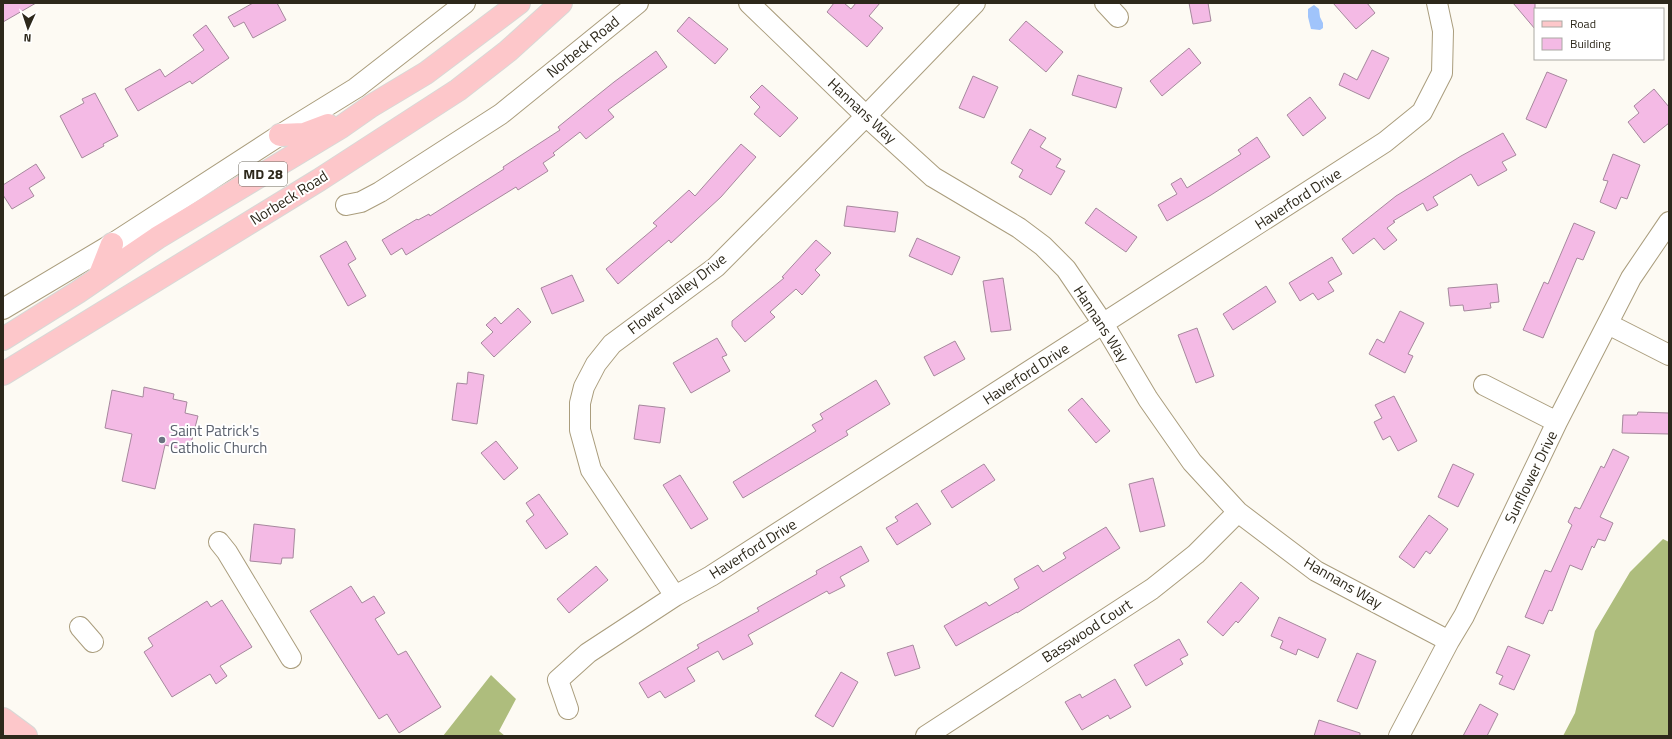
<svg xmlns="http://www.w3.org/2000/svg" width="1672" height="739" font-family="'Titillium Web',sans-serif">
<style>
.forest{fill:#aebd7d}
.water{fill:#a0c4fb}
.building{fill:#f4bae5;stroke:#a6889d}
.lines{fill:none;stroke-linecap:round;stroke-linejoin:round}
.minor-casing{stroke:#aa9d7d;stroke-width:22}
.major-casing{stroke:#d9d8d6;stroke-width:24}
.minor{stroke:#fff;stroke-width:20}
.major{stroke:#fdc7ca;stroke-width:22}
.worship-dot{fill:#6b7280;stroke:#fff;stroke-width:1.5}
.labels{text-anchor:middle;stroke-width:4;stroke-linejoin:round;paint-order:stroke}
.shield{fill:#fff;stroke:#6c685f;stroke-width:1}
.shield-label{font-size:14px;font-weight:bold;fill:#2d281b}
.street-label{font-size:15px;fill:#2d281b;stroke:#fff}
.worship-label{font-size:15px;fill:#5b616d;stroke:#fff;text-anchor:start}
</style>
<rect width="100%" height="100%" fill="#fdfaf3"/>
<path class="forest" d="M1663,539l6,3v194h-106l12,-23 20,-82 35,-59z
M491,675l25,24 -17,32 6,5h-62z"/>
<path class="water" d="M1314,5l5,4 1,8 3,6v5l-3,2 -9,-1 -3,-12v-8z"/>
<path class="building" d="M3,3h33l-33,19z
M253,3h24l9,17 -33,18 -9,-16 -10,5 -6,-10z
M834,3h10l7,6 5,-6h24l-11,13 14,12 -16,19 -40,-35z
M1189,3h19l3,18 -18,3z
M1333,3h34l8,10 -19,16z
M1513,3h22v26z
M689,17l39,32 -13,15 -38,-33z
M1026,21l37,31 -17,20 -37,-32z
M206,25l23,33 -37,26 -2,-3 -52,30 -13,-22 35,-20 5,8 39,-27 -11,-15z
M1189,48l12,15 -39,33 -12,-15z
M1372,50l17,8 -20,41 -30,-14 5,-12 13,7z
M656,51l11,16 -59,43 6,7 -28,22 -6,-7 -27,21 2,2 -12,8 5,8 -30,19 -2,-3 -110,68 -4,-7 -11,7 -9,-15 35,-21 1,1 11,-6 1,2 74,-47 -1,-2 57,-37 -2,-3 56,-45z
M1547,72l20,8 -21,48 -20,-9z
M1078,75l44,13 -6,20 -44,-13z
M973,76l25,11 -14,31 -25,-10z
M762,85l36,33 -18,19 -26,-23 6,-7 -10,-10z
M1654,89l15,18v16l-25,20 -16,-21 11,-9 -5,-7z
M95,93l23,43 -15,8 1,2 -22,12 -22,-42 24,-13 -2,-4z
M1310,97l16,21 -23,18 -16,-21z
M1030,129l16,9 -6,9 21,12 -5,8 9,4 -14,24 -32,-18 4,-7 -12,-7z
M1503,133l13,22 -14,7 5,8 -29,16 -7,-12 -38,23 5,8 -11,6 -4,-8 -30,18 2,1 -8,6 10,12 -13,10 -10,-12 -21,16 -11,-15 54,-43 65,-40z
M1257,137l13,20 -59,38 -44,26 -9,-16 19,-11 -6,-10 10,-6 6,10 54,-34 -3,-4z
M741,144l15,13 -35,40 -50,46 -2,-3 -51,44 -12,-15 51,-43 -4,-3 36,-33 6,6z
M1613,154l27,11 -13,34 -6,-2 -5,12 -16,-7 8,-21 -5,-1z
M36,164l9,14 -16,10 5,8 -22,13 -9,-14v-10z
M847,206l51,6 -3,20 -51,-6z
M1096,208l41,29 -11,15 -41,-29z
M1574,223l21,9 -12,28 -6,-2 -34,80 -20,-8 21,-48 4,2z
M917,238l43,19 -8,18 -43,-19z
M816,240l15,13 -16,17 5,5 -18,20 -6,-6 -26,23 5,5 -30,25 -13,-16v-5l52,-43 -2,-1z
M346,241l10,18 -8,5 18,32 -18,10 -28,-50z
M1332,257l10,17 -14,8 6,9 -16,9 -5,-7 -13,8 -11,-18z
M572,275l12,26 -32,13 -11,-26z
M1003,278l8,52 -20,2 -8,-51z
M1497,284l2,18 -9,1 1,5 -27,3 -1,-6 -13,1 -2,-18z
M1266,286l10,16 -43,28 -10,-16z
M518,308l13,14 -37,35 -13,-14 12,-11 -7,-7 9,-8 6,7z
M1400,311l24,12 -16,31 5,2 -8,17 -36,-19 8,-15 7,4z
M1197,328l17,48 -18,7 -18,-48z
M717,338l10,17 -5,2 8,14 -39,22 -18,-30z
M955,341l10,18 -31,17 -10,-19z
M468,372l16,3 -7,49 -25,-4 5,-37 10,1z
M876,380l14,24 -44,27 2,4 -105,63 -10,-16 83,-51 -4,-6 11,-6 -3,-5z
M144,387l30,7 -1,5 14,3 -2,11 13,3 -9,35 -24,-6 -10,44 -33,-8 10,-47 -27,-6 7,-38 31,7z
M1394,396l23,45 -19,10 -8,-15 -7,4 -9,-18 8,-4 -7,-13z
M1082,398l28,33 -14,12 -28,-33z
M639,405l26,3 -5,35 -26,-4z
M1638,412l31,1v21l-47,-1 1,-18h14z
M496,441l22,27 -14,12 -23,-27z
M1613,449l16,8 -29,60 13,6 -8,18 -7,-2 -4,9 -2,-2 -10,24 -12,-5 -18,46 -3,-1 -6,14 -18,-7 20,-47 6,2 21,-47 -4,-3 7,-15 5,2 21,-43 3,2z
M984,464l11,16 -43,28 -11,-17z
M1453,464l21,10 -16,33 -20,-10z
M680,475l28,44 -17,10 -28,-44z
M1153,478l12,48 -25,6 -11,-48z
M539,494l29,40 -22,15 -20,-28 8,-6 -8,-12z
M917,503l14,21 -34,21 -11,-17 12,-7 -3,-4z
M1429,515l19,14 -18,25 -4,-3 -12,17 -15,-11z
M254,524l41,5 -2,29h-11l-1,6 -31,-3z
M1106,527l14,21 -103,65v-1l-61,34 -12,-20 42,-24 3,4 30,-18 -5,-9 24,-14 5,7 23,-14 -3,-5z
M861,546l8,15 -29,16 5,9 -16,8 -2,-3 -79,44 5,9 -30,16 -5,-9 -31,17 8,13 -30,17 -5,-7 -12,7 -9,-15 60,-35 -2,-3 62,-34 -2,-3 60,-34 -1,-3z
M596,566l12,14 -39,33 -12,-14z
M1241,582l18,16 -21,25 -2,-2 -13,15 -16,-14z
M351,586l11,17 12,-7 11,17 -10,6 23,36 8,-4 35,56 -42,26 -12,-19 -8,5 -69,-108z
M222,600l30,47 -32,19 7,10 -11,8 -6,-10 -38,23 -28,-45 9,-6 -5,-8 59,-37 4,6z
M1279,617l47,22 -8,19 -20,-9 -2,6 -16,-7 3,-7 -12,-5z
M1179,639l9,16 -8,4 3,5 -37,22 -12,-21z
M913,645l7,23 -25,8 -8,-23z
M1508,646l22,9 -16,35 -15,-6 4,-8 -7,-3z
M1357,653l19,8 -19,48 -20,-8z
M841,672l17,10 -25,45 -18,-11z
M1115,679l16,28 -21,12 -2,-4 -26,15 -17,-28 15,-8 2,4z
M1480,704l18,10 -11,22h-24z
M1319,720l41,13v3h-46z"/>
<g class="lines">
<defs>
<path id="minor" d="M749,3l117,113 67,61 86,51 24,18 23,23 38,56 44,74 44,63 46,50 78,59 133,70
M1105,3l13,14
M346,205l15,-3 19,-10 121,-78 137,-111
M3,309l109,-65 168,-109 76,-47 109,-85
M1608,324l61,31
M1484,385l73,37
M219,542l8,10 64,106
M675,596l-84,-126 -11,-40v-27l4,-16 12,-23 16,-20 104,-77 150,-151 109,-113
M80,627l13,15
M568,709l-10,-29 30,-27 87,-57 36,-20 674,-434 37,-30 20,-39 1,-42 -6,-28
M926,736l226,-147 44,-35 42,-42
M1399,736l50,-95 15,-25 93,-194 74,-144 38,-56"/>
<path id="major" d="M280,135l24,-1 24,-9
M99,277l13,-33
M3,339l75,-47 79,-54 184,-111 30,-21 55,-33 93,-70
M3,374l316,-194 139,-90 50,-39 53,-48
M3,719l23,17"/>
</defs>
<use href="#minor" class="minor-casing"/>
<use href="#major" class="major-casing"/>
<use href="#minor" class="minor"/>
<use href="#major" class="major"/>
</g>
<circle class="worship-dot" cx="162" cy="440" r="4"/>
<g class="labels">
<rect class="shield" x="239" y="162" width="48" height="24" rx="3"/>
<g class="shield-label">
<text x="263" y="179">MD 28</text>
</g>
<g class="street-label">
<text transform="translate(583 47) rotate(-39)" y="5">Norbeck Road</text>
<text transform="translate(862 111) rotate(43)" y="5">Hannans Way</text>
<text transform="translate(289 198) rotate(-32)" y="5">Norbeck Road</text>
<text transform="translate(1298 199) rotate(-33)" y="5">Haverford Drive</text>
<text transform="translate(677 294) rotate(-38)" y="5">Flower Valley Drive</text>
<text transform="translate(1101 324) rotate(57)" y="5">Hannans Way</text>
<text transform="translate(1026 374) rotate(-33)" y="5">Haverford Drive</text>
<text transform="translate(1531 477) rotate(-64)" y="5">Sunflower Drive</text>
<text transform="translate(753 549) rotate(-32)" y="5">Haverford Drive</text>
<text transform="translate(1343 583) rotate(30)" y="5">Hannans Way</text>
<text transform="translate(1087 631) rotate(-33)" y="5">Basswood Court</text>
</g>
<g class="worship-label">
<text x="170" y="436">Saint Patrick's<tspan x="170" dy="17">Catholic Church</tspan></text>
</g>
</g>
<rect width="1672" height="739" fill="none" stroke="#2d281b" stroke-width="8"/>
<rect x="1534" y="8" width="130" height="52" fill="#ffffff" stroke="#aba9a4"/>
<rect x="1542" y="21" width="20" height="6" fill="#fdc7ca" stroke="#aba9a4"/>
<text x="1570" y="28" font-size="12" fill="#2d281b">Road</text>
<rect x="1542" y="38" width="20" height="12" fill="#f4bae5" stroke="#aba9a4"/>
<text x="1570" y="48" font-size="12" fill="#2d281b">Building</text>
<g transform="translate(28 28) rotate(183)" stroke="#ffffff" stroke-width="3" paint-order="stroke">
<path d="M0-3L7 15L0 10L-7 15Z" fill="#2d281b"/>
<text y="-6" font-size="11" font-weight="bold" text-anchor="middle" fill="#2d281b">N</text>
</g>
</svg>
